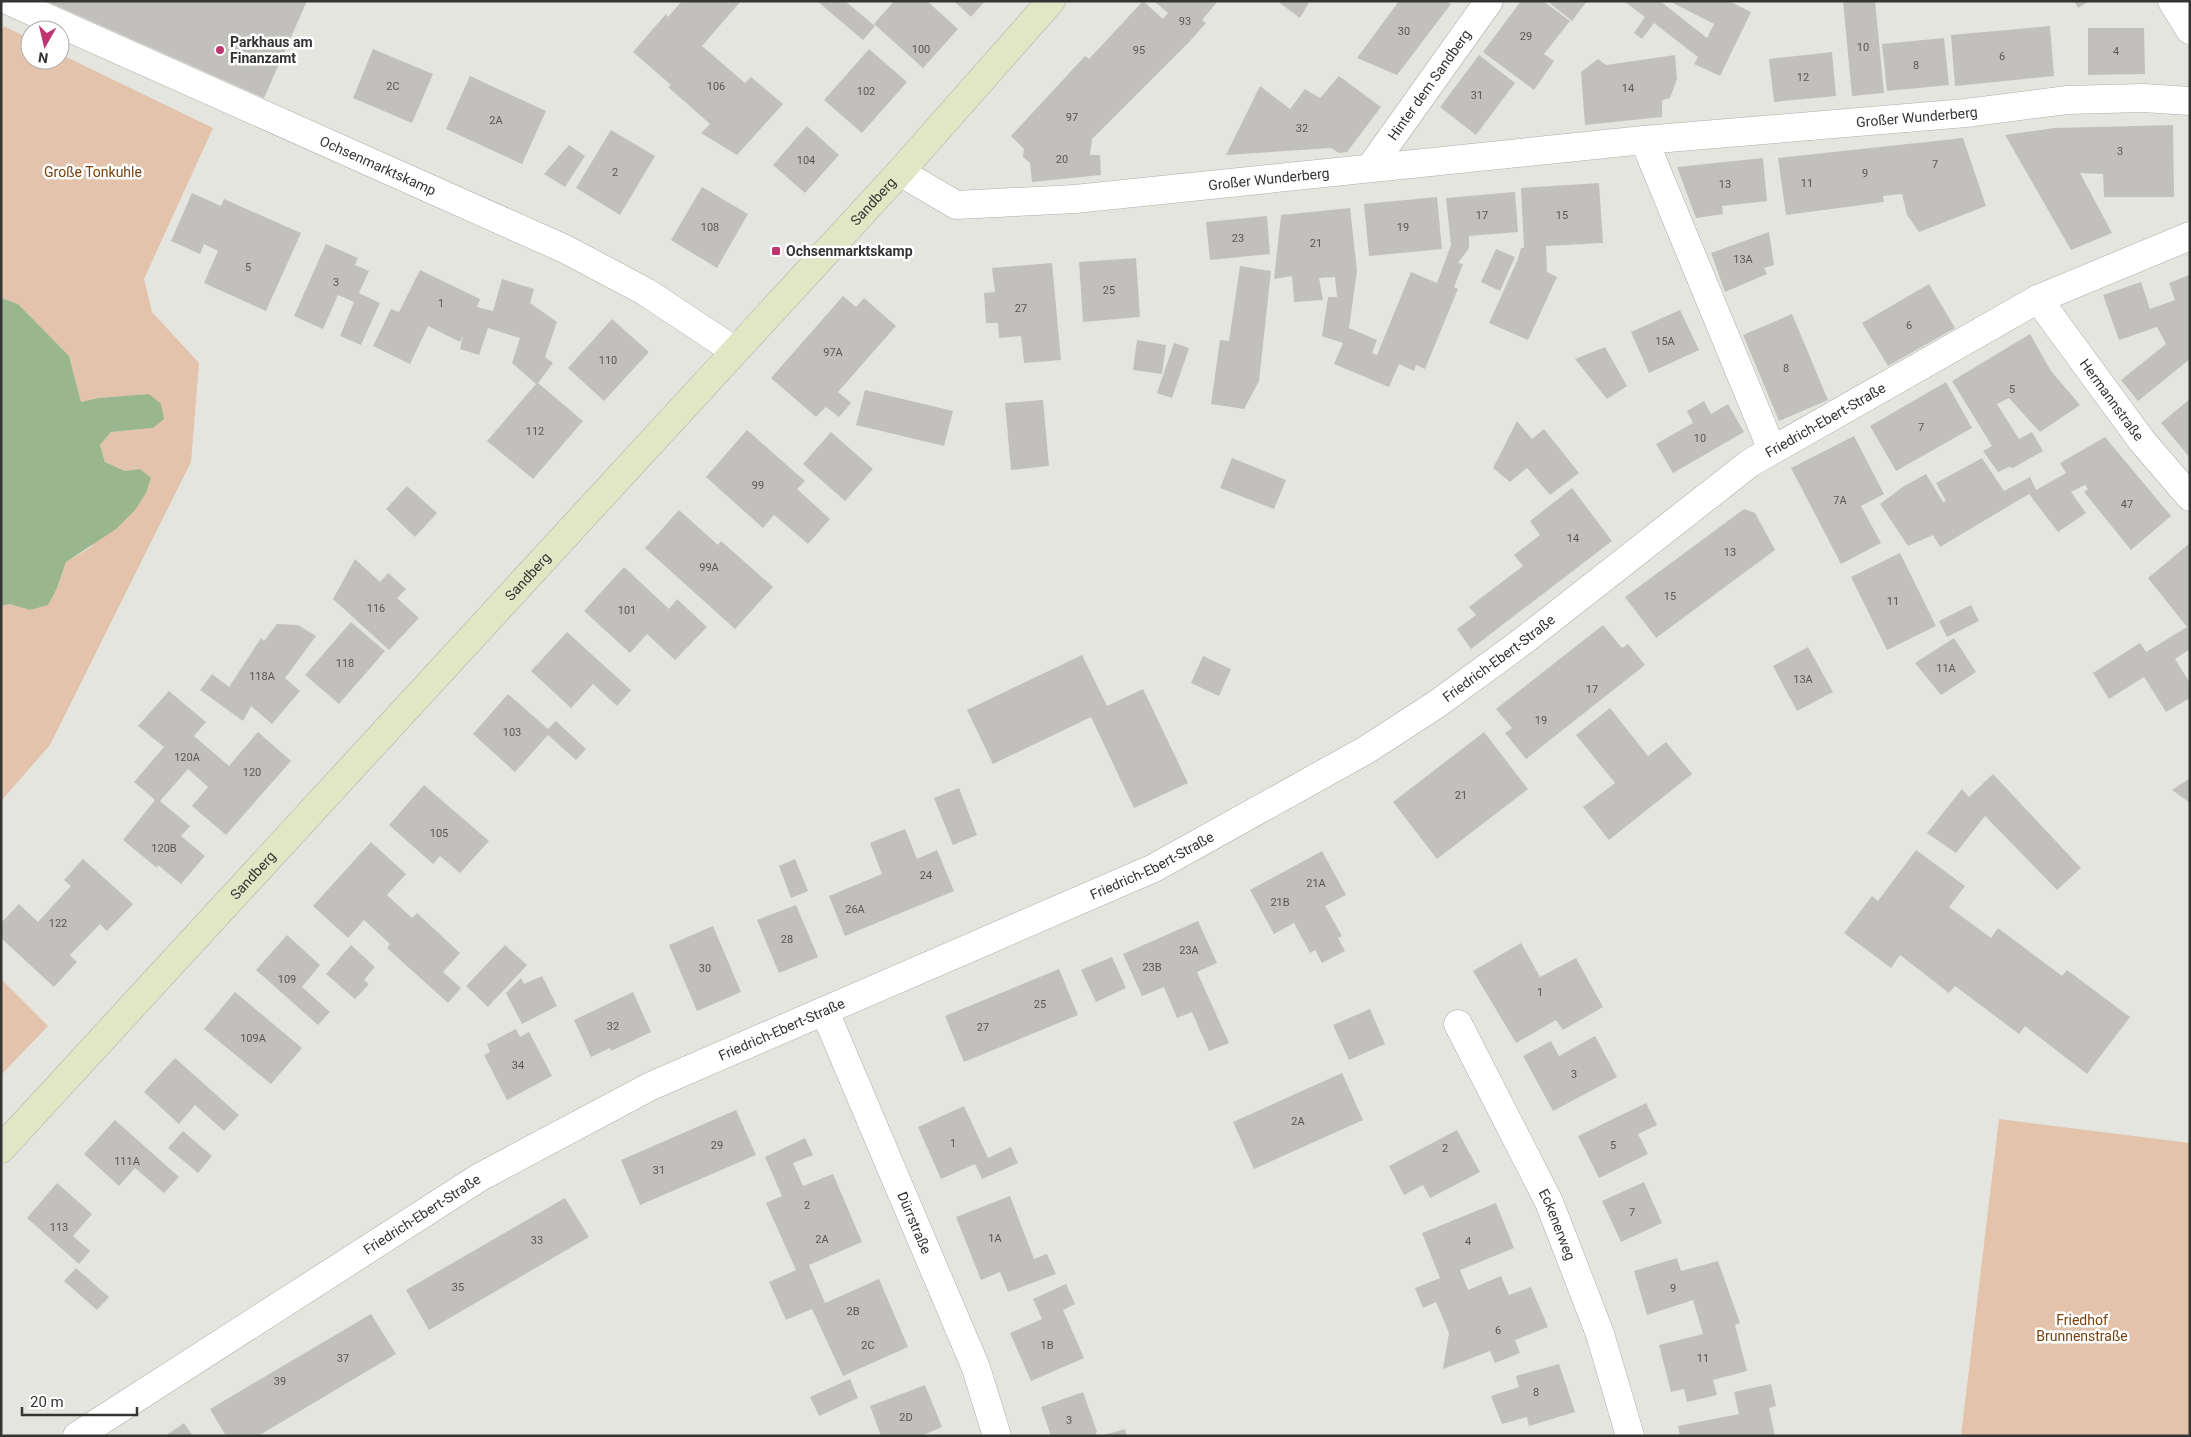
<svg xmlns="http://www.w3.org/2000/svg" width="2191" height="1437" font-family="Roboto,sans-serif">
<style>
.green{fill:#e3c3ab}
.water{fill:#99b68e}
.building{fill:#c2c0bc}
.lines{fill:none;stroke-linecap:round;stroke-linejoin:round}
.street-casing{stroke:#adaca8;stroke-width:29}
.secondary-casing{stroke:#adaca8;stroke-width:29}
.street{stroke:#fff;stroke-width:28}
.secondary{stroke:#e1e6c5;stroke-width:28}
.poi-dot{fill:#bf356f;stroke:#fff;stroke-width:2}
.labels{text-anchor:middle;stroke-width:5;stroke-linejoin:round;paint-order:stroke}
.number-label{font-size:11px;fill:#585754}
.poi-label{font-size:14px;font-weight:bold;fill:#343432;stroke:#fff;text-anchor:start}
.street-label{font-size:14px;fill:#343432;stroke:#fff}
.park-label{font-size:14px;fill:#774210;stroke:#fff}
</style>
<rect width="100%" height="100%" fill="#e5e5e0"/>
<path class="green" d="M4,26l26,13v21h30v-6l153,74 -69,151 8,33 47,51 -8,99 -141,283 -49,56v-195l9,-2 20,6 27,-22 9,-26 25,-15 49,-78 -15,2 -20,-9 -5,-17 11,-13 42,-4 -4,-34 -51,4 -17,4 -12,-46 -51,-52 -17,-6v-266z
M1,979l47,47 -47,49z
M1999,1119l191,24v293h-229z"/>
<path class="water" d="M1,298l17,6 51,52 12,46 17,-4 51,-4 12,10 3,15 -11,9 -42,4 -11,13 5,17 20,9 15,-2 11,9 -5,15 -11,17 -19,19 -50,33 -9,26 -9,17 -18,5 -20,-6 -9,2z"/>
<path class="building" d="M46,1h261l-43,97z
M682,1h59l-39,45 43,37 6,-6 32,27 -46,51 -36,-22 9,-9 -42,-37 3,-2 -38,-33 33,-38 2,3z
M817,1h28l30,25 -12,14z
M894,1h33l31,28 -35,39 -49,-44z
M954,1h31l-14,16z
M1143,1l20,18 5,-6 -14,-12h64l-16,19 4,3 -17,19 -97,97 -2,16h10l1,20 -69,7 -2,-19 -7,-6 1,-8 -13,-13 74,-80 4,3z
M1277,1h33l-10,17z
M1399,1h48l4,3 -54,71 -40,-17z
M1521,1h22l27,20 -26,33 10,7 -20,29 -51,-38z
M1547,1h40l-15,20z
M1624,1h36l47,37 7,-14 -45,-23h60l22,11 -31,64 -26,-12 4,-7 -44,-34 -12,16 -8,-6 11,-16z
M1843,1h32l9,92 -32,3z
M2074,1h15l-11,7z
M2050,26l4,50 -99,10 -4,-51z
M2088,28h56l1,46 -57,1z
M1944,38l5,47 -62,6 -5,-47z
M373,49l60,25 -21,49 -59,-25z
M869,49l38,33 -45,51 -38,-33z
M1832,52l4,44 -62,6 -5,-43z
M1479,55l36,28 -39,52 -36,-28z
M1675,55l2,24 -7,19 -8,2v17l-77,8 -4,-53 17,-13 8,6z
M470,76l76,35 -24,53 -76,-35z
M1339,76l42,31 -34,45 -8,1 -8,-5 -105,7 34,-69 30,23 15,-20 15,9z
M2173,125l1,72h-70l-1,-23 -23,-1 32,60 -41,17 -66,-115 49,-7z
M807,126l32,29 -34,38 -32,-28z
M611,130l44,26 -35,59 -44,-27z
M1963,138l23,68 -67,26 -12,-17 -5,-21 -19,2 1,6 -98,13 -8,-57z
M569,145l16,11 -20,31 -21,-13z
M1763,158l4,43 -45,5 1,8 -27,4 -19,-51z
M1599,183l4,60 -57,3 1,26 10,5 -29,63 -39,-17 29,-64 3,-11h3l-3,-60z
M702,187l46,27 -31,54 -46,-28z
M1515,192l3,40 -49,4v12l-11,15 5,1 -9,23 4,2 -33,80 -9,-4 -2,6 -15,-7 -10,23 -55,-23 9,-21 -21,-7 6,-39h9l-2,-20 -16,1 4,22 -29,2 -2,-26 -18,3 7,-64 69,-7 7,63 -8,57 28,12 -5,13 5,2 34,-83 26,11 14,-38 -5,-47z
M192,193l29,13 3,-7 77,34 -35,78 -62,-28 14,-32 -14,-7 -4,10 -29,-13z
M1437,197l5,52 -73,7 -5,-52z
M1267,216l3,38 -60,6 -4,-38z
M1769,232l5,33 -10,3 3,6 -42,18 -14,-39z
M326,244l32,14 -3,7 14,6 -10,22 21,10 -19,42 -21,-9 14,-34 -16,-7 -15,34 -29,-13z
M1496,249l19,8 -15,34 -19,-9z
M1136,258l4,59 -57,5 -4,-60z
M1052,263l9,97 -37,3 -3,-27 -22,2 -1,-15h-12l-2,-30 11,-1 -3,-24z
M1240,266l31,5 -12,110 -15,28 -33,-5 9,-64 9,1z
M420,270l60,29 -3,8 16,4 9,-32 32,10 -4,14 27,19 -12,35 8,6 -15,20 45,38 -50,58 -46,-38 49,-57 -24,-21 8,-25 -32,-10 -9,27 -19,-6 3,-14 -3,7 -32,-16 -18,38 -37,-18 18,-37 8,3z
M2189,275l1,84 -52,42 -17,-21 45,-36 -9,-17 -38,13 -16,-45 38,-13 9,27 25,-9 -6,-17z
M1929,284l26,44 -67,38 -26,-43z
M843,296l13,11 8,-9 32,28 -58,66 13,11 -12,14 -13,-10 -10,10 -45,-39z
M1680,310l19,40 -50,23 -18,-41z
M1792,314l36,86 -49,21 -36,-86z
M612,319l37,33 -45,49 -36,-33z
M2030,334l21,37 29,34 -40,27 -31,-34 -12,6 22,35 13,-7 11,19 -30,17 -4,-1 -11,5 -15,-21 9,-5 -40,-65z
M1137,340l29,5 -4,29 -29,-4z
M1174,343l15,5 -17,50 -15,-5z
M1605,347l22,39 -20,13 -32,-40z
M1946,382l26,46 -76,43 -26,-45z
M865,390l88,21 -9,35 -88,-21z
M2190,399v59l-29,-35z
M1043,400l6,66 -38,4 -6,-67z
M1704,401l7,13 17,-10 16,28 -71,41 -17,-29 37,-21 -6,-12z
M1517,421l15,18 12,-10 35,44 -29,22 -23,-27 -17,14 -17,-14z
M747,430l58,51 -8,8 33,30 -22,25 -34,-29 -11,13 -57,-51z
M831,432l42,37 -28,32 -42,-37z
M1854,436l30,58 -23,12 20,37 -40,21 -50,-96z
M2105,437l66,79 -40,34 -47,-58 4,-3 -3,-4 -14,7 15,21 -28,19 -29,-38 -89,53 -7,-12 -25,11 -28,-42 24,-18 22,-12 17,28 3,-1 -10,-18 46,-25 22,33 26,-14 6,13 30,-17 -6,-10z
M1232,458l54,22 -12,29 -54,-21z
M407,486l30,27 -22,24 -29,-28z
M1572,488l40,53 -141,108 -14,-20 19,-14 -7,-8 54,-41 -9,-11 26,-20 -10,-14z
M1744,509l11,4 20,37 -119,88 -31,-41z
M679,510l39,35 3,-4 52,46 -38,42 -90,-81z
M2190,543v106l-15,10 15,24v15l-24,14 -22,-35 -35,22 -16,-26 47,-30 6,9 41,-25 -39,-49z
M1900,553l36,73 -49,24 -36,-73z
M355,559l25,23 8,-9 18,16 -9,9 22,20 -30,32 -56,-51z
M624,567l45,42 8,-10 30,28 -32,33 -28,-26 -17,19 -46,-42z
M1971,605l8,16 -32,16 -8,-16z
M351,622l34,29 -46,53 -34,-29z
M277,624l21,1 18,11 -31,42 15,13 -28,33 -21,-18 -8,15 -43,-31 12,-16 17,13 32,-49 3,3z
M1603,625l19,23 6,-4 17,21 -119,94 -21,-26 7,-5 -16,-19z
M567,632l64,58 -14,16 -24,-22 -22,24 -40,-37z
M1954,638l22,34 -35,23 -26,-32z
M1808,647l25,45 -36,19 -24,-45z
M1082,655l25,51 36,-17 45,94 -54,25 -43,-91 -98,47 -26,-54z
M1203,656l28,13 -12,27 -28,-13z
M169,691l37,31 -12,14 35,30 29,-34 33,29 -65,74 -34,-29 16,-19 -20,-18 -28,32 30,25 -9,10 24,20 -24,28 -23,-19 -1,3 -34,-28 32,-40 -21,-18 30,-35 -26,-21z
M508,694l40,35 8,-8 30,28 -10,11 -28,-25 -33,37 -42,-38z
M1610,708l38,48 18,-14 26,32 -83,66 -26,-33 32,-24 -39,-48z
M1484,732l44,57 -91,70 -44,-57z
M1993,774l88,94 -24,22 -72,-74 -29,37 -29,-20 35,-44 7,8z
M2190,778v25l-18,-13z
M424,785l65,56 -29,32 -20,-17 -7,8 -44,-39z
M959,788l18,47 -24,10 -19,-47z
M905,829l12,30 20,-9 17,41 -109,45 -16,-40 53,-22 -12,-31z
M371,842l35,32 -19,21 25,23 5,-5 43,40 -17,19 18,16 -13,15 -61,-55 3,-4 -26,-24 -16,18 -35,-32z
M1916,850l49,36 -16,21 42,31 7,-10 64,48 5,-6 63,47 -43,57 -62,-48 -6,8 -64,-48 -6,7 -49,-38 -9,13 -47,-35 28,-37 6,5z
M1322,851l24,44 -21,11 17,30 -4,2 7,13 -23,12 -7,-13 -5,3 -16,-30 -20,11 -24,-44z
M83,859l50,45 -26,27 -7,-7 -30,31 7,7 -23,25 -53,-49v-15l18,-19 19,18 33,-36 -7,-6z
M795,859l13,32 -17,7 -12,-32z
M796,905l22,52 -39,16 -22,-53z
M1198,921l19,42 -20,9 32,71 -20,8 -17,-39 -15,6 -13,-31 -22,9 -19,-42z
M713,926l28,66 -44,19 -28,-66z
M287,935l33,30 -18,22 28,25 -12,13 -62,-55z
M1521,943l19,34 36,-19 27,49 -40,23 -7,-10 -40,23 -43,-72z
M351,945l24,22 -11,13 5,4 -14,15 -29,-25z
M505,945l22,20 -39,42 -22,-21z
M1112,957l14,31 -30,14 -15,-32z
M1059,969l19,46 -114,47 -19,-46z
M542,976l15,30 -35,18 -16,-31 15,-15 3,6z
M235,992l67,56 -31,36 -67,-55z
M633,992l18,40 -40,19 -1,-3 -19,9 -17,-37z
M1370,1009l15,35 -36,16 -16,-35z
M516,1029l4,8 9,-5 23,44 -45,24 -23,-45 6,-3 -3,-8z
M1595,1036l22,41 -64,34 -30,-55 28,-15 8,15z
M175,1058l64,57 -15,16 -29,-26 -16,19 -35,-32z
M1342,1073l21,47 -109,49 -21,-47z
M1646,1103l11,22 -19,9 10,20 -49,24 -21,-42z
M964,1106l24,52 23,-11 7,16 -36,16 -7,-15 -34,15 -23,-52z
M736,1110l20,45 -116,50 -19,-45z
M115,1120l64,57 -15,16 -29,-25 -16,18 -35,-32z
M1457,1130l23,42 -50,26 -7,-13 -19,10 -15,-29z
M183,1131l29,25 -14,17 -30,-25z
M805,1138l8,17 -20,8 10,23 30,-12 29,68 -53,23 16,38 54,-24 29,68 -65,29 -31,-67 -26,11 -17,-38 27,-12 -30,-67 16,-7 -17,-39z
M1644,1182l18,41 -41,19 -19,-41z
M57,1183l35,31 -19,22 17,15 -11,13 -52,-46z
M1010,1196l24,63 13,-5 9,20 -48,18 -8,-20 -19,8 -25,-63z
M565,1198l24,39 -160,93 -23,-40z
M1496,1203l18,45 -54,22 8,20 33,-14 8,19 22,-8 17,40 -33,13 5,13 -25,10 -5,-12 -47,18 6,-36 -13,-31 -13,6 -8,-20 25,-10 -18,-45z
M1677,1258l4,13 37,-10 22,62 -5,2 12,46 -34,9 4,15 -30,7 -3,-13 -13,3 -12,-47 44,-11 -10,-34 -46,15 -13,-44z
M76,1268l33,29 -12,13 -33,-29z
M1066,1284l9,20 -12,6 21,48 -53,23 -21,-48 32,-14 -9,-20z
M371,1314l25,40 -138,82h-32l-16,-27z
M1559,1364l16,48 -46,14 -2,-9 -25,7 -11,-28 28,-9 -3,-11z
M850,1379l8,19 -39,18 -9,-19z
M1771,1384l5,22 -7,2 6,28h-95l-2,-10 61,-12 -5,-22z
M925,1385l17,42 -21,9h-40l-11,-30z
M1083,1392l14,40 -3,4h-43l-10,-29z
M184,1423l9,13h-28z
M1125,1429l2,7h-23v-1z"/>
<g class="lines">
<defs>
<g id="street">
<path id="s1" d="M9,1l556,248 81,43 89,59"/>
<path d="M2172,1l18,29"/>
<path d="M1644,140l128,310"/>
<path id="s2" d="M1370,168l119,-167"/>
<path id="s3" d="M900,172l56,33 119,-6 569,-59 322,-27 101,-13 76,-2 47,3"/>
<path id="s4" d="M2038,299l104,142 48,56"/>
<path id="s5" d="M825,1012l151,356 21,68"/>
<path id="s6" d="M1458,1024l91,178 51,132 30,102"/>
<path id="s7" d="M77,1436l403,-259 171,-91 503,-218 212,-118 71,-46 86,-63 227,-178 288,-164 152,-63"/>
</g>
<g id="secondary">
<path id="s8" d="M1,1149l899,-977 151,-171"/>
</g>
</defs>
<use href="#street" class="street-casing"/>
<use href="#secondary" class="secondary-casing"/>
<use href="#street" class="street"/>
<use href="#secondary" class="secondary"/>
</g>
<g class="poi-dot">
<circle cx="220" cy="50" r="5"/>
<rect x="771" y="246" width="10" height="10" rx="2.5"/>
</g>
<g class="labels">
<g class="number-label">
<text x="1185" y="25">93</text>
<text x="1404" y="35">30</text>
<text x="1526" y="40">29</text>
<text x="1863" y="51">10</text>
<text x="921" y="53">100</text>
<text x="1139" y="54">95</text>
<text x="2116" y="55">4</text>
<text x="2002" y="60">6</text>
<text x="1916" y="69">8</text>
<text x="1803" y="81">12</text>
<text x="393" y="90">2C</text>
<text x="716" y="90">106</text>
<text x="1628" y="92">14</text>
<text x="866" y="95">102</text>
<text x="1477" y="99">31</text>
<text x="1072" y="121">97</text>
<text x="496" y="124">2A</text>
<text x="1302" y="132">32</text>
<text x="2120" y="155">3</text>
<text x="1062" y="163">20</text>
<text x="806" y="164">104</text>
<text x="1935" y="168">7</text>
<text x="615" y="176">2</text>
<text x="1865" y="177">9</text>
<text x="1807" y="187">11</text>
<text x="1725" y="188">13</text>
<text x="1482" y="219">17</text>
<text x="1562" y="219">15</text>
<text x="710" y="231">108</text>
<text x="1403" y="231">19</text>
<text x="1238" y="242">23</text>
<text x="1316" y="247">21</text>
<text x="1743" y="263">13A</text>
<text x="248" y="271">5</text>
<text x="336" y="286">3</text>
<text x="1109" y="294">25</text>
<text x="441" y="307">1</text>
<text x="1021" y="312">27</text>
<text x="1909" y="329">6</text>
<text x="1665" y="345">15A</text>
<text x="833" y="356">97A</text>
<text x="608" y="364">110</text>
<text x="1786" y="372">8</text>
<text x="2012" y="393">5</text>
<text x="1921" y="431">7</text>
<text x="535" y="435">112</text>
<text x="1700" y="442">10</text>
<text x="758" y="489">99</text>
<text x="1840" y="504">7A</text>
<text x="2127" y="508">47</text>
<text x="1573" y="542">14</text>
<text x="1730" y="556">13</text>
<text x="709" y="571">99A</text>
<text x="1670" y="600">15</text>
<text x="1893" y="605">11</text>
<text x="376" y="612">116</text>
<text x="627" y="614">101</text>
<text x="345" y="667">118</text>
<text x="1946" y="672">11A</text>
<text x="262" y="680">118A</text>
<text x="1803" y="683">13A</text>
<text x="1592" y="693">17</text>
<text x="1541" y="724">19</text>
<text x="512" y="736">103</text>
<text x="187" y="761">120A</text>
<text x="252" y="776">120</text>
<text x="1461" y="799">21</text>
<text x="439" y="837">105</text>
<text x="164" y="852">120B</text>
<text x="926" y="879">24</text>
<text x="1316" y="887">21A</text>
<text x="1280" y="906">21B</text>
<text x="855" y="913">26A</text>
<text x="58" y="927">122</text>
<text x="787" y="943">28</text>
<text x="1189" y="954">23A</text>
<text x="1152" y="971">23B</text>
<text x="705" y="972">30</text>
<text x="287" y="983">109</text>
<text x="1540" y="996">1</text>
<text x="1040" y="1008">25</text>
<text x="613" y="1030">32</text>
<text x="983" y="1031">27</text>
<text x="253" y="1042">109A</text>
<text x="518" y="1069">34</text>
<text x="1574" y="1078">3</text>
<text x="1298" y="1125">2A</text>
<text x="953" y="1147">1</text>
<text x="717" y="1149">29</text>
<text x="1613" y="1149">5</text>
<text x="1445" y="1152">2</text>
<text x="127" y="1165">111A</text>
<text x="659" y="1174">31</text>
<text x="807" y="1209">2</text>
<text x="1632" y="1216">7</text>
<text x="59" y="1231">113</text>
<text x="995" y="1242">1A</text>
<text x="822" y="1243">2A</text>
<text x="537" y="1244">33</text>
<text x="1468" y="1245">4</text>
<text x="458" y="1291">35</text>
<text x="1673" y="1292">9</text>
<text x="853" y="1315">2B</text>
<text x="1498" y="1334">6</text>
<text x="868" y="1349">2C</text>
<text x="1047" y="1349">1B</text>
<text x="343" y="1362">37</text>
<text x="1703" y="1362">11</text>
<text x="280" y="1385">39</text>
<text x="1536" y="1396">8</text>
<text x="906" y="1421">2D</text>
<text x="1069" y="1424">3</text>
</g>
<g class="poi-label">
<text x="230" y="47">Parkhaus am<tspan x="230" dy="16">Finanzamt</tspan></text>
<text x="786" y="256">Ochsenmarktskamp</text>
</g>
<g class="street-label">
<text dy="5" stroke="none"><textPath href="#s2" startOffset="102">Hinter dem Sandberg</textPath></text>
<text dy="5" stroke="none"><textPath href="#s3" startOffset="1030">Großer Wunderberg</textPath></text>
<text dy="5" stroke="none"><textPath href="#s1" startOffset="404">Ochsenmarktskamp</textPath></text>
<text dy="5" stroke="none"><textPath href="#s3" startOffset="379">Großer Wunderberg</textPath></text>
<text dy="5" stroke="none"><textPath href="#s8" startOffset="1288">Sandberg</textPath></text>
<text dy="5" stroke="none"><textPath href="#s4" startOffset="125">Hermannstraße</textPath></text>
<text dy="5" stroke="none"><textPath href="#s7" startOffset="2030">Friedrich-Ebert-Straße</textPath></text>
<text dy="5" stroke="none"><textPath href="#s8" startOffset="778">Sandberg</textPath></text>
<text dy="5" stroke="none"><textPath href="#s7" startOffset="1625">Friedrich-Ebert-Straße</textPath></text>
<text dy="5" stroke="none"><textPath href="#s7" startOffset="1220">Friedrich-Ebert-Straße</textPath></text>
<text dy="5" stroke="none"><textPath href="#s8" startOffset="372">Sandberg</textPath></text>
<text dy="5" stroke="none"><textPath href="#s7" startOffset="815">Friedrich-Ebert-Straße</textPath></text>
<text dy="5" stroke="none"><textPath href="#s7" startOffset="410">Friedrich-Ebert-Straße</textPath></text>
<text dy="5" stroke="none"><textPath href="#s5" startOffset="229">Dürrstraße</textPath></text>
<text dy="5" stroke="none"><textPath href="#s6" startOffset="224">Eckenerweg</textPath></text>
</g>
<g class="park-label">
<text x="93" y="177">Große Tonkuhle</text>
<text x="2082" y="1325">Friedhof<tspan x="2082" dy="16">Brunnenstraße</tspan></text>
</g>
</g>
<rect width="2191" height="1437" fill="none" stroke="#343432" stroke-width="5"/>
<g transform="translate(45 45) rotate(188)"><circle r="24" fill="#ffffff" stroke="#aeaead"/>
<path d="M0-4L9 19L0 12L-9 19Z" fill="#bf356f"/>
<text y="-8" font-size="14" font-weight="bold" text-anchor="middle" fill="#343432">N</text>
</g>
<path d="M22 1407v8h115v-8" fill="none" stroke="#343432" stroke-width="2.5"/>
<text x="30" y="1407" font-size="15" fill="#343432" stroke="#ffffff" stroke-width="4" paint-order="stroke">20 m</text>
</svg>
